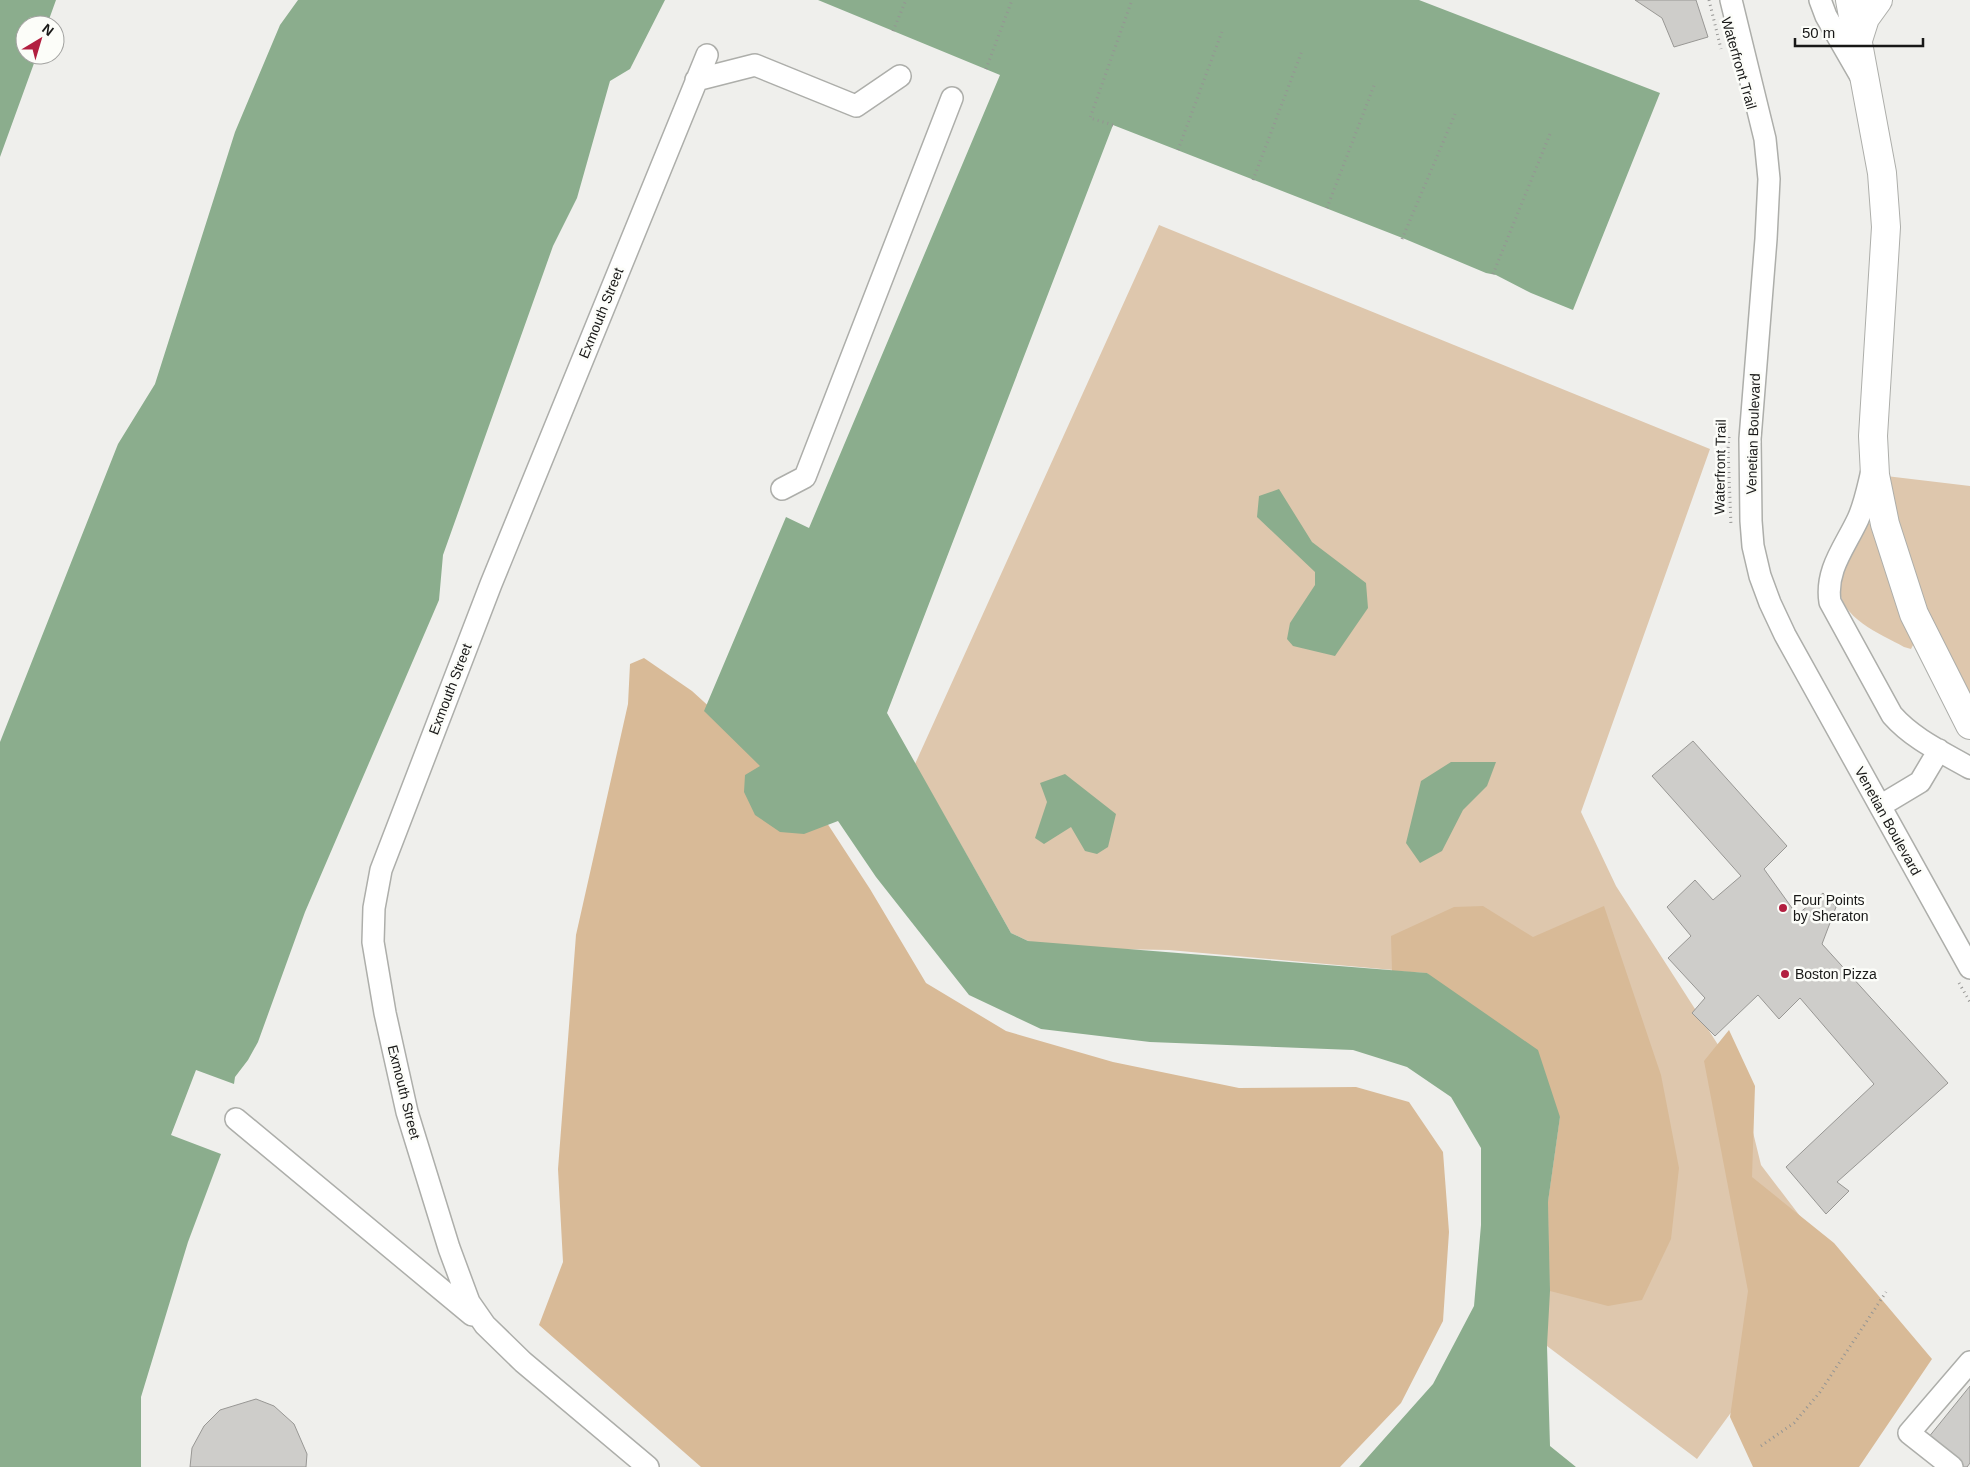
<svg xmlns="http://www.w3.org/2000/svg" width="1970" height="1467" font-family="Helvetica,sans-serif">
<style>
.green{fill:#dec7ad}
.forest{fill:#d8ba97}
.water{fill:#8bad8d}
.building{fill:#cecdca;stroke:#989794}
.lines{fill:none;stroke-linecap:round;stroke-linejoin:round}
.minor-casing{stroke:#adaeaa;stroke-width:24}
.highway-casing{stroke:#adaeaa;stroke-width:30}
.path{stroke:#959593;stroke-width:3;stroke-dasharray:1 4;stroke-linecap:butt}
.minor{stroke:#fff;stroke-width:21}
.highway{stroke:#fff;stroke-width:28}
.poi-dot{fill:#b21f40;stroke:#fcfdf9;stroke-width:2}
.labels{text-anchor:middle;stroke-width:5;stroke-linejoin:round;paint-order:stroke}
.street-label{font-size:14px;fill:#181817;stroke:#fcfdf9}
.poi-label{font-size:14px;fill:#181817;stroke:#fcfdf9;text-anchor:start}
</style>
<rect width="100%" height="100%" fill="#efefec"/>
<path class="green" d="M1159,225l551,224 -129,363 35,74 124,193 21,86 77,101 -141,193 -150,-113 1,-144 12,-85 -133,-144 -258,-23 -116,-2 -25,-7 -17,-8 -96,-169z
M1886,476l84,10v218l-34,-67 -33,-89z
M1868,523l6,2 40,118 -3,6 -7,-2c-27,-15 -73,-32 -63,-71 3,-15 17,-37 24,-52z"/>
<path class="forest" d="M644,658l48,33 120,109 58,89 56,94 80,48 107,31 126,26 117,-1 53,15 34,50 6,80 -6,89 -42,82 -61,64h-639l-162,-142 24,-63 -5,-93 18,-234 52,-231 2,-40z
M1483,906l50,31 71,-31 57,169 18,93 -8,71 -29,61 -34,6 -58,-15 -2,-89 12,-85 -133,-144 -35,-2 -1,-35 63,-29z
M1729,1030l26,56 -3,91 82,66 98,116 -73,108h-106l-23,-50 18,-126 -44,-230z"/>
<path class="water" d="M0,0h56l-9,25h-22v30h12l-37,102z
M298,0h367l-35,69 -20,12 -33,117 -24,48 -110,309 -4,45 -134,312 -47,130 -10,18 -13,17 -1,7 -38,-14 -25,65 50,19 -33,88 -47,155v70h-141v-725l118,-298 37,-60 80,-252 45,-107z
M818,0h601l241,93 -87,217 -42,-17 -35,-18 -10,-2 -81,-34 -292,-114 -226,588 124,220 17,8 399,32 111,77 22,67 -12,85 2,89 -3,55 3,100 26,21h-217l74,-83 41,-78 7,-81v-77l-30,-51 -44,-30 -54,-17 -203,-8 -109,-13 -72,-34 -93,-118 -38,-56 -34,13 -24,-2 -25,-17 -11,-23 1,-17 15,-9 -56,-55 82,-194 23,11 191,-453z
M1279,489l33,53 54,41 2,25 -33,48 -42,-10 -6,-7 3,-16 25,-38v-13l-58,-55 2,-21z
M1451,762h45l-9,24 -24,24 -21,41 -22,12 -14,-20 15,-62z
M1065,774l51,40 -8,33 -11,7 -12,-3 -14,-24 -27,17 -9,-6 12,-36 -7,-19z"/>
<path class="building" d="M1635,0h61l12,37 -34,10 -12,-29z
M1693,741l94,105 -23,23 33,46 26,-22 13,14 -14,37 126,139 -111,99 12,9 -23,23 -40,-47 88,-83 -74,-86 -21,21 -21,-24 -43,41 -23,-23 13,-15 -37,-40 23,-22 -24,-29 28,-27 18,20 28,-24 -89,-100z
M1970,1386v77l-3,4h-3l-36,-29z
M256,1399l18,7 20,18 13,30 -1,13h-116l2,-19 12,-22 16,-16z"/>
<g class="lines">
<defs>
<path id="minor" d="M1731,0l34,139 4,40 -3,60 -16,200 1,82 2,25 7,30 10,27 15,32 185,333
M1820,0l6,16 34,59
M696,80l59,-15 101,41 44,-30
M1872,471c-4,16 -7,33 -14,48 -13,28 -33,51 -28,83l62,113c21,24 50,37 78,53
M782,489l23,-12 147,-379
M1880,806l40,-24 19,-32
M236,1119l236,196
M648,1467l-125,-105 -38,-37 -16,-23 -20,-54 -42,-136 -22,-99 -12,-71 1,-34 7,-38 110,-286 216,-529
M1952,1467l-43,-34 61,-71"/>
<path id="highway" d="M1850,0l32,173 4,54 -13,209 2,39 10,49 29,90 56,111
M1858,40l7,-22 13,-18"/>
</defs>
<use href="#minor" class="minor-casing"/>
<use href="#highway" class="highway-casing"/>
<path class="path" d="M1709,0l12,49
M893,31l13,-31
M986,69l26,-69
M1113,125l-23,-7 42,-118
M1178,150l45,-121
M1253,180l49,-129
M1327,208l48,-125
M1402,239l53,-125
M1493,274l57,-140
M1729,437l-1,12 3,77
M1959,983l11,19
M1761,1446l33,-23 26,-31 66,-100"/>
<use href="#minor" class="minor"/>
<use href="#highway" class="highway"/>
</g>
<g class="poi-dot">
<circle cx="1783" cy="908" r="5"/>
<circle cx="1785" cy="974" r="5"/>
</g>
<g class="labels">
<g class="street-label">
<text transform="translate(1739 63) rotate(74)" y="5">Waterfront Trail</text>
<text transform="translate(601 313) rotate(-68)" y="5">Exmouth Street</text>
<text transform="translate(1753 434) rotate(-88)" y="5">Venetian Boulevard</text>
<text transform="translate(1720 467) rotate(-89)" y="5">Waterfront Trail</text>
<text transform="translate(450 689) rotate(-69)" y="5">Exmouth Street</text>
<text transform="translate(1888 821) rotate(61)" y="5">Venetian Boulevard</text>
<text transform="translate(404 1092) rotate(76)" y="5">Exmouth Street</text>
</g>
<g class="poi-label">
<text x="1793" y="905">Four Points<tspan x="1793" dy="16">by Sheraton</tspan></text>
<text x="1795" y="979">Boston Pizza</text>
</g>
</g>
<g transform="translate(40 40) rotate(38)"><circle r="24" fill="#fcfdf9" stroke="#a1a19f"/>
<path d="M0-4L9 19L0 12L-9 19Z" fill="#b21f40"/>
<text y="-8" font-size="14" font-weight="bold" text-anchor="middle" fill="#181817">N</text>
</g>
<path d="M1795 38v8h128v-8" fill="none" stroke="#181817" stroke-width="2.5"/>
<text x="1802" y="38" font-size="15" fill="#181817" stroke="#fcfdf9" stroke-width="4" paint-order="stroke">50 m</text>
</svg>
